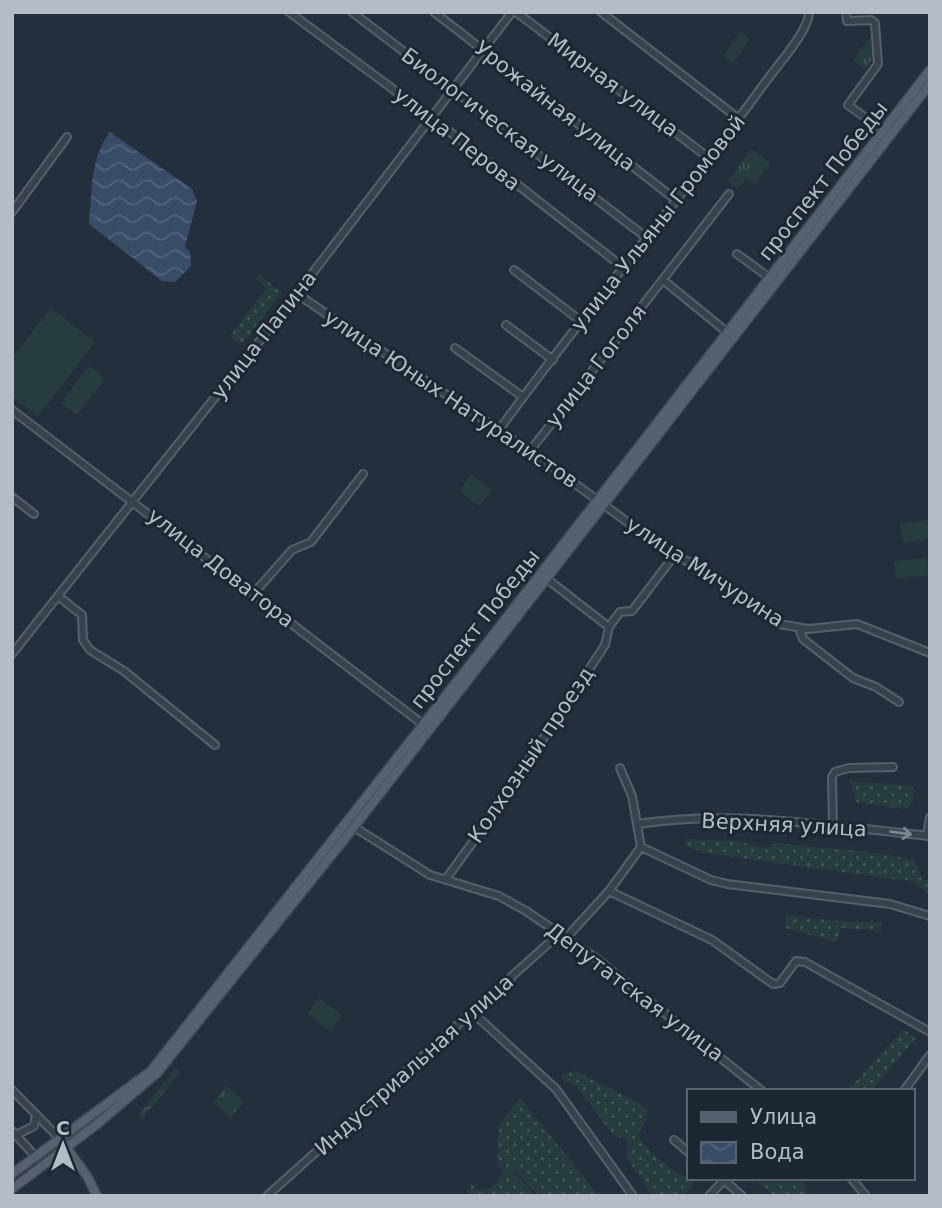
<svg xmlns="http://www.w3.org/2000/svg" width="942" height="1208" font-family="'DejaVu Sans',sans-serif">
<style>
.grass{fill:url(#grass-dots)}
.forest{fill:url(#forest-crowns)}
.park{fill:url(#park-tufts)}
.pitch{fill:#263c3f}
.water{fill:url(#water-waves)}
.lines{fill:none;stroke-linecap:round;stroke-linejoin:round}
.minor-casing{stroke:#565f6c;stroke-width:10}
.major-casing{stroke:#414a57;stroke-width:11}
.minor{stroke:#38414e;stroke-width:6}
.major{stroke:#56606e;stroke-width:8}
.oneway{stroke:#7c8592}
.labels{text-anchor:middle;stroke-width:6;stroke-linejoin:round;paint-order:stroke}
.street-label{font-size:21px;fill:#b4bcc9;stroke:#1d2633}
</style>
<defs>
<pattern id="grass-dots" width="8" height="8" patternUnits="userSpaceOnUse" patternTransform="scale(1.75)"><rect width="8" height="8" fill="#263c3f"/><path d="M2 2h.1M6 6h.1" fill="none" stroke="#435659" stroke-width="1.8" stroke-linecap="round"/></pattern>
<pattern id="forest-crowns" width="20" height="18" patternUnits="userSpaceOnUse" patternTransform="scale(1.75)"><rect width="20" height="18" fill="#263c3f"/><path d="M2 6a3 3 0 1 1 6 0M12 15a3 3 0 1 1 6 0" fill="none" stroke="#435659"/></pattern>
<pattern id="park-tufts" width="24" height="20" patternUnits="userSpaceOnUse" patternTransform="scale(1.75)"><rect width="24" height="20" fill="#263c3f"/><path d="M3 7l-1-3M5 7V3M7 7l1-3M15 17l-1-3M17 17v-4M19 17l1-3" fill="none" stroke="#435659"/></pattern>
<pattern id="water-waves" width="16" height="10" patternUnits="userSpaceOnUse" patternTransform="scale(1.75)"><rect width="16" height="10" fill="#394c67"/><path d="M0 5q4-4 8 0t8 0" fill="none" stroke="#53647b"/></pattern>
</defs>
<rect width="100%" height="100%" fill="#242f3e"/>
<path class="grass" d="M259,275l23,18 -41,52 -11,-9 37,-48 -11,-9z
M850,781l62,5 3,6 -4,14 -8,3 -47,-7z
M686,839l52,2 25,7 14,-5 109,11 29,7 7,18 8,2v14l-16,-13 -208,-29 -22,-7z
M786,915l60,7h36l-1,9 -40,-3 -4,14 -52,-14z
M903,1029l13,9 -45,53h-24z
M576,1071l65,33 6,6 -1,11 -8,13c10,22 35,36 55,47v5l-10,10h-31l-25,-38 1,-17 -16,-7 -35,-48 -14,-6 -2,-5z
M520,1098l79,98h-60l-24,-25 -5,3h5l21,22h-63l-7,-5 4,-7 10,6 12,-2 12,-14 -7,-11 1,-37z
M753,1178h49l5,15 9,3h-43z"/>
<path class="forest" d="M176,1068l4,4 -38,47 -4,-4z"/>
<path class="park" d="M740,31l10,8 -17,24 -10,-7z
M871,36l2,22 -8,11 -12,-9z
M751,149l19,13 -15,22 -9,-6 -8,11 -10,-7z
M226,1086l18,15 -13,17 -18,-15z"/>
<path class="pitch" d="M51,308l44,34 -57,74 -26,-19v-39z
M89,366l16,12 -28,37 -16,-12z
M471,475l21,15 -12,16 -21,-15z
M930,520v19l-27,4 -3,-19z
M926,557l3,18 -33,4 -2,-17z
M319,998l23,17 -12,16 -23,-17z"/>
<path class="water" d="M110,132l82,57 5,12 -12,46 5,5 1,14 -16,16 -13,-1 -73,-57c3,-32 1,-66 21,-92z"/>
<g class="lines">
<defs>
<path id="minor" d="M289,12l147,109 188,147
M352,12l295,226
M434,12l242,188
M516,12l193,146
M601,12l138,107
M846,12l1,9 24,-1 4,3 3,41 -30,41 36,26
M12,212l55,-75
M737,254l33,24
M514,270l68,52
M663,280l65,53
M297,294l233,157 144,105 25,10 80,58 29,5 49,-5 73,29
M506,325l47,35
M455,348l68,49
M12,410c137,106 275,211 413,316
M499,430c85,-118 180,-228 265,-346 12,-17 45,-53 45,-72
M530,451l199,-257
M12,497l22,17
M547,579l62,48
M254,593l38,-43 19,-8 52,-68
M58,596l24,19 1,25 7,10 34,21 91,74
M799,628l4,11 50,39 23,9 23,15
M12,654l280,-354 220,-288
M638,824c97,-15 196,3 292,12
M833,824l-1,-47 3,-5 14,-4 44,-1
M354,827l76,48 69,21 27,15 71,48 165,132
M927,836l3,-19
M641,847l70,33 16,4 163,20 40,12
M446,879l50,-69 109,-165 4,-18 11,-15 12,-1 42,-55
M609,891l103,49 61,44 7,-1 16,-22 9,1 125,70
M566,938l43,-47 32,-44 -9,-51 -12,-28
M472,1012l84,77 77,107
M12,1090l48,49
M904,1091l26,-36
M12,1131l24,26
M16,1135l18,-9 2,-12
M674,1140l14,12
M722,1178l20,18
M851,1178l15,18
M267,1196l293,-263
M709,1196l17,-18"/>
<path id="major" d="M64,1144l23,32 10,20
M12,1174l139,-103 322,-410 457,-591
M12,1189l84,-64 61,-52 197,-246 576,-743"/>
</defs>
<use href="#minor" class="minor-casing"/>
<use href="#major" class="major-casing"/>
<use href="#minor" class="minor"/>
<use href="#major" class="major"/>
</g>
<defs><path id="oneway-shaft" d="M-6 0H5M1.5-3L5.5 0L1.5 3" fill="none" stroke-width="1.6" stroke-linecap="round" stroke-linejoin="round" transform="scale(1.75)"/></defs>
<use class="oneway" href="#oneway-shaft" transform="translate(901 833) rotate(7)"/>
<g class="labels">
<g class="street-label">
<text transform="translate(613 85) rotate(37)" y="7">Мирная улица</text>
<text transform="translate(555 106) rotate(38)" y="7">Урожайная улица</text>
<text transform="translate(500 125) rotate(37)" y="7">Биологическая улица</text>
<text transform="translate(457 139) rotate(38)" y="7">улица Перова</text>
<text transform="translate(823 181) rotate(-52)" y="7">проспект Победы</text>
<text transform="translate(658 223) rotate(-52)" y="7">улица Ульяны Громовой</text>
<text transform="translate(264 335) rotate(-52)" y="7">улица Папина</text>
<text transform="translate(596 366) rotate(-52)" y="7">улица Гоголя</text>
<text transform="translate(451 399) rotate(34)" y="7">улица Юных Натуралистов</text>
<text transform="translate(221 568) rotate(38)" y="7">улица Доватора</text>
<text transform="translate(705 572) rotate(33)" y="7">улица Мичурина</text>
<text transform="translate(475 629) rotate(-52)" y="7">проспект Победы</text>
<text transform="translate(531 755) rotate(-56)" y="7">Колхозный проезд</text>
<text transform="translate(784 825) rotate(3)" y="7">Верхняя улица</text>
<text transform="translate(635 992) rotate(37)" y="7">Депутатская улица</text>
<text transform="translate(414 1065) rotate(-42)" y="7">Индустриальная улица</text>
</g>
</g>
<rect width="942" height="1208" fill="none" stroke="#b4bcc9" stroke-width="28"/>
<rect x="687" y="1089" width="228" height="91" fill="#1d2633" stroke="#59626f" stroke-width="2"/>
<rect x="701" y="1112" width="35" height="10" fill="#56606e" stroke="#59626f" stroke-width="2"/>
<text x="750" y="1124" font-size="21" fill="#b4bcc9">Улица</text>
<rect x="701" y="1142" width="35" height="21" fill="url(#water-waves)" stroke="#59626f" stroke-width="2"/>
<text x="750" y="1159" font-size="21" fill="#b4bcc9">Вода</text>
<g transform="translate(63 1145)" stroke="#1d2633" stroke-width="5" paint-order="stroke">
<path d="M0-5L12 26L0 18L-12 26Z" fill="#b4bcc9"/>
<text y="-10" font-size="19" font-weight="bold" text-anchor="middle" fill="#b4bcc9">С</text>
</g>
</svg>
